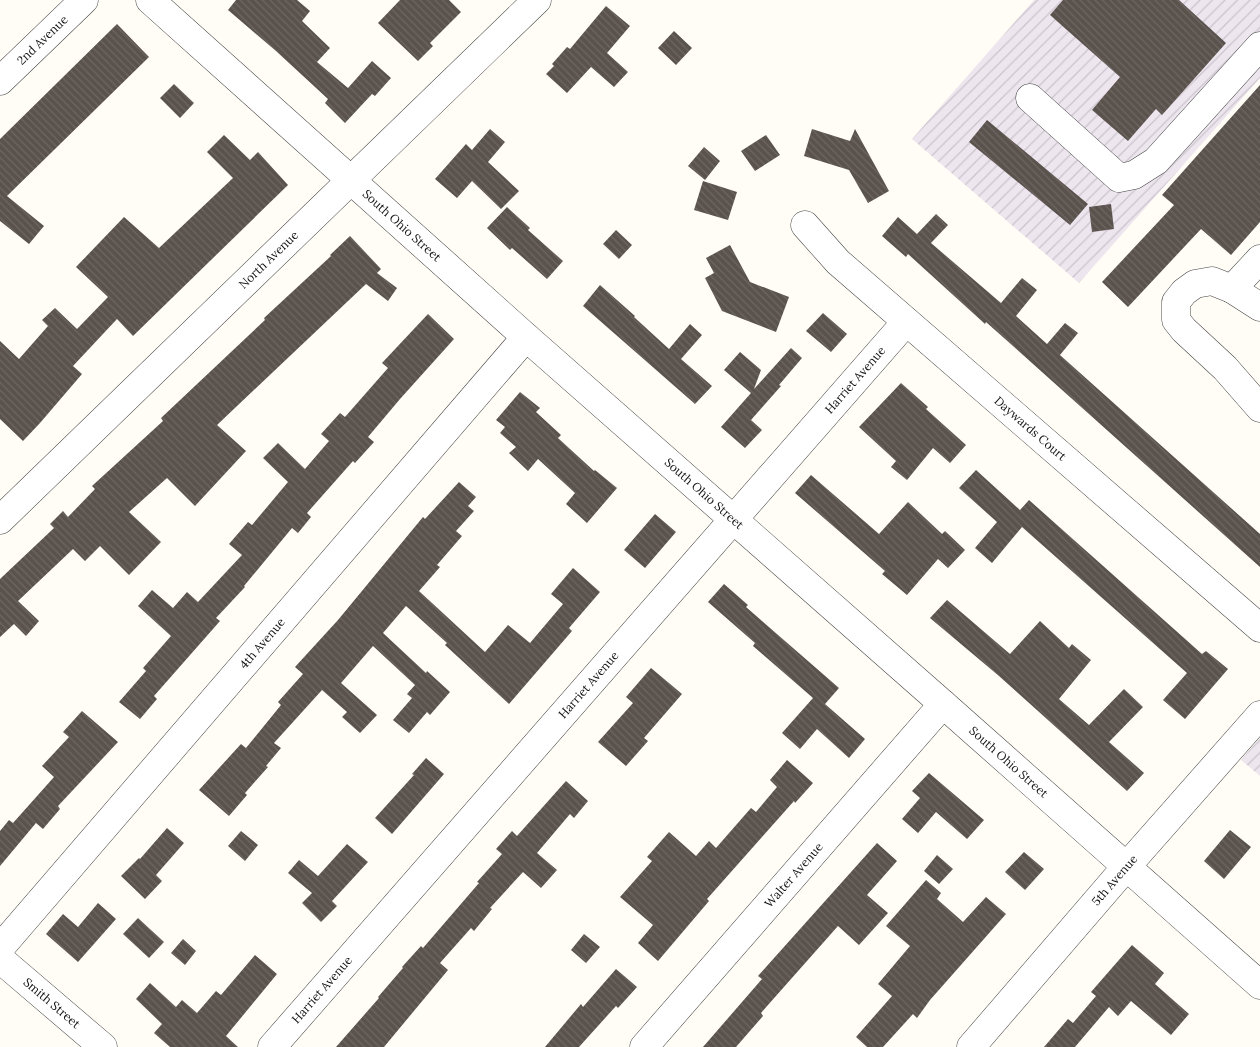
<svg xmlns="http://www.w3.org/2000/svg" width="1260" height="1047" font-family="Lora,serif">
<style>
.industrial{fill:url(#industrial-furrows)}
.building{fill:url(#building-back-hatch)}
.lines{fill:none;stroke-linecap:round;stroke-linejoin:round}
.minor-casing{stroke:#444;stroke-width:29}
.minor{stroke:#fff;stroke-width:28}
.labels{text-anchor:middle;stroke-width:5;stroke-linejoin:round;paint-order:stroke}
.street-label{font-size:12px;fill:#111;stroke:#fff}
</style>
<defs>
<pattern id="industrial-furrows" width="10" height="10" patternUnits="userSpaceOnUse" patternTransform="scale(1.25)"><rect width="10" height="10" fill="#eee6ef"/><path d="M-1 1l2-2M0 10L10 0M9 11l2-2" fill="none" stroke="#cbc4cc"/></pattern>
<pattern id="building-back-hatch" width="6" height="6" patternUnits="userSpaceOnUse" patternTransform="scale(1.25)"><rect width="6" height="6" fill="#5a524d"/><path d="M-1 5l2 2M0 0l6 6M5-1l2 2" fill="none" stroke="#6d6662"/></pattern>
</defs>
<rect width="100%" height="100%" fill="#fffdf5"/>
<path class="industrial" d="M1034,0h226v78l-181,205 -167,-144z
M1260,738v38l-19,-16z"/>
<path class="building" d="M236,0h61l13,11 -8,10 28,27 -13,14 31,26 24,-27 19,17 -16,18 -3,-2 -27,29 -20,-20 3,-4 -52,-48 -48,-41z
M400,0h49l12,12 -31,31 3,3 -15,15 -40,-38z
M1063,0h116l47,43 -64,72 -6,-6 -28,32 -36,-31 28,-33 -70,-62z
M606,6l24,20 -23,27 21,19 -14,15 -23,-20 -24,26 -21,-19 8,-8 -2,-2 15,-17 3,2z
M117,24l32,33 -142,139 37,30 -15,18 -29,-23v-82z
M674,31l18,17 -16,17 -18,-17z
M174,84l20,19 -14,15 -20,-20z
M1260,85v137l-29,33 -30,-26 -73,78 -26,-25 72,-77 -12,-10z
M987,120l101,84 -18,21 -101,-83z
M490,129l15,13 -17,20 31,29 -18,18 -29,-28 -15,17 -22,-19 31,-35 6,6z
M812,129l38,12 5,-12 34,62 -21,12 -19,-33 -45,-14z
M224,135l26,25 8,-8 30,33 -155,151 -16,-17 -44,47 9,8 -42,49 -17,18 -23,-22v-78l19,18 29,-33 -6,-6 13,-12 22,21 31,-32 -32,-30 48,-50 35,31 74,-70 -26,-26z
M766,135l14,20 -25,16 -14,-20z
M704,147l16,14 -15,19 -17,-14z
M703,181l34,11 -9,28 -34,-10z
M1111,204l3,25 -22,3 -3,-25z
M507,207l23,21 -2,2 35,31 -16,18 -35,-31 -2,2 -23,-22z
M936,214l12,11 -17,18 70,60 21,-25 15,12 -21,26 31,28 18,-21 13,10 -18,22 200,179v33l-274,-245 -1,2 -77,-70 -2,3 -24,-21 16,-19 19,17z
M616,230l16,15 -13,14 -16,-15z
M350,236l31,33 -4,4 20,15 -9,13 -22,-17 -149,141 29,26 -51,55 -28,-28 -38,34 32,30 -32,33 -29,-29 -15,15 -12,-12 -55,52 21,20 -13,15 -12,-12 -14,13v-58l54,-51 -4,-4 13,-13 5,6 27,-28 -3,-3 71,-65 -2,-3 104,-98 -1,-2 67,-62 -1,-1z
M730,245l20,37 39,15 -13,35 -54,-21 -17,-33 9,-5 -8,-15z
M600,285l35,31 -1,1 35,32 21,-25 12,11 -21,24 31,27 -17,18 -112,-98z
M823,313l24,21 -16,18 -25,-21z
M428,314l26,25 -54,60 -32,38 6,5 -19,21 -2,-2 -46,52 4,4 -13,16 -6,-5 -48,58 1,1 -29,31 4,3 -66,75 3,3 -17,20 -21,-17 27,-31 -3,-3 28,-32 -33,-30 14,-16 21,18 14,-16 11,10 44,-47 -13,-11 19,-22 4,3 36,-43 -25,-24 15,-15 27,26 24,-28 -8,-7 19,-21 5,4 43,-49 -6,-5z
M791,348l11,10 -23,27 2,1 -30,34 11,10 -17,18 -24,-21 30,-34 -27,-23 16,-18 21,18 -7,19z
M901,383l27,24 -2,2 40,36 -16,18 -17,-15 -26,32 -16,-13 5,-6 -37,-34z
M520,392l20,16 -4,4 25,23 -3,3 36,33 1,-1 22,18 -30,35 -21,-19 9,-11 -37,-34 -10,12 -19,-18 7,-6 -16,-14 5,-6 -9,-7z
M976,470l44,40 9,-10 173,154 4,-3 22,18 -43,50 -22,-19 24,-27 -165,-146 -30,36 -17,-15 22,-26 -38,-34z
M811,475l68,59 29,-32 34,32 3,-3 20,19 -17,18 -10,-9 -31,36 -25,-21 3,-3 -90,-78z
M459,482l17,15 -8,9 6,5 -18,20 6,5 -25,29 3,2 -21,24 66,61 23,-27 22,18 33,-39 -12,-10 22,-26 27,24 -31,36 3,3 -63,73 -64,-59 2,-2 -41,-37 -23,27 43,40 1,-2 23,21 -20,23 -3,-3 -18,21 -16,-13 19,-22 -5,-4 8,-9 -42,-39 -32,37 36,32 -17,18 -18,-16 5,-5 -25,-22 -48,53 7,5 -15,18 2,1 -23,26 2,2 -18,21 -30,-26 42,-46 5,4 35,-43 -3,-3 25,-28 -8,-7 43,-47 85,-103 2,2z
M655,514l21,18 -31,36 -21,-18z
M724,584l24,21 -2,2 93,81 -14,16 40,35 -16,19 -32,-29 -17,20 -18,-16 31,-35 -60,-52 2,-3 -47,-41z
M947,600l63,54 30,-33 29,27 3,-4 19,16 -32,39 30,26 35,-36 19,18 -34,35 35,31 -17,18 -128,-115 -69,-58z
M651,668l31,26 -38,44 4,3 -22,25 -28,-24 35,-39 -7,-6z
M82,711l36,31 -60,64 2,3 -17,20 -7,-6 -36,43v-35l9,-11 4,3 41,-46 -12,-11 27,-29 -6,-5z
M426,758l18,16 -52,60 -17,-16 39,-43 -2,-1z
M787,760l26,23 -18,20 -1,-2 -87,98 2,2 -51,60 -20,-18 15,-18 -33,-28 32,-36 -5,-4 22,-25 27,24 13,-15 7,7 35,-40 5,4 21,-25 -7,-7z
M929,773l55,47 -17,19 -31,-27 -18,21 -16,-14 18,-21 -8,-7z
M566,781l22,20 -14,17 -4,-4 -33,39 20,17 -16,18 -18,-16 -33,36 2,1 -18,22 -3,-3 -31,35 8,7 -64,77h-48l43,-49 -1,-1 25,-29 -1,-1 19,-21 2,2 56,-65 -2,-1 25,-28 -6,-5 16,-18 5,5z
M167,828l17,15 -28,32 6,6 -17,18 -24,-23 18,-18 1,1z
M1230,830l21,17 -27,32 -20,-18z
M241,831l17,14 -13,16 -17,-15z
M877,843l20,18 -30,34 21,18 -29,32 -21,-19 -77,87 2,3 -27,31h-33l59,-68 -4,-3z
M347,844l21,18 -36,39 5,5 -16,16 -19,-19 10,-10 -24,-20 11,-13 19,16z
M1024,852l20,17 -19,21 -20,-18z
M937,855l16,14 -14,15 -15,-13z
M926,880l15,13 -4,6 26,23 23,-25 20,17 -76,86 -13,18 -4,-4 -30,33h-16l-11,-10 36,-41 -14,-12 32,-38 -24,-20z
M98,903l18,16 -38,43 -32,-28 17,-20 15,13z
M138,918l26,24 -15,16 -26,-24z
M584,934l16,13 -14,16 -15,-13z
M183,939l13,12 -11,14 -14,-12z
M1132,945l32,28 -9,11 34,30 -18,21 -40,-34 -13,15 -9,-9 -34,40h-31l24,-28 5,4 23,-27 -5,-4z
M255,955l22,19 -51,62 12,11h-68l-16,-14 8,-9 -26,-25 14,-16 26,24 6,-7 15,13 19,-22 5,4z
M616,969l21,18 -19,21 -2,-2 -37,41h-34l36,-43 2,3z"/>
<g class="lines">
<defs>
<g id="minor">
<path id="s1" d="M150,0l376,337 417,367 317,281"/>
<path id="s2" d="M0,81l84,-81"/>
<path d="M1030,98l89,80 15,-3 22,-14 104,-115"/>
<path id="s3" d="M805,225l33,37 422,366"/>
<path d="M1260,259l-28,30 -20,-8 -17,3 -11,8 -8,10v18l8,10 41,38 35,40"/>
<path d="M1232,289l28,18"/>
<path id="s4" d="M0,520l537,-520"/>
<path id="s5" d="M0,948l526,-611"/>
<path id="s6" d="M0,959l103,88"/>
<path id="s7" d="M272,1047l634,-725"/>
<path id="s8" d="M644,1047l299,-343"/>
<path id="s9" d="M971,1047l155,-180 134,-152"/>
</g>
</defs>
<use href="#minor" class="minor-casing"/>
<use href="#minor" class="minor"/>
</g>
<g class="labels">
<g class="street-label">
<text dy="4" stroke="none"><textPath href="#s2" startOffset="59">2nd Avenue</textPath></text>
<text dy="4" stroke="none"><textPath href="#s1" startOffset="338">South Ohio Street</textPath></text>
<text dy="4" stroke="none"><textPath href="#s4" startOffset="374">North Avenue</textPath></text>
<text dy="4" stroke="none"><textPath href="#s7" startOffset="886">Harriet Avenue</textPath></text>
<text dy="4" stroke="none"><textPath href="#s3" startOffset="304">Daywards Court</textPath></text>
<text dy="4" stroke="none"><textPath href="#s1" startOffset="742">South Ohio Street</textPath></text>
<text dy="4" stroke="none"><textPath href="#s5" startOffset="402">4th Avenue</textPath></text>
<text dy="4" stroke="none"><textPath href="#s7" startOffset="481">Harriet Avenue</textPath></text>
<text dy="4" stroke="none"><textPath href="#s1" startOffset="1148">South Ohio Street</textPath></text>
<text dy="4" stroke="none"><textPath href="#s8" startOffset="228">Walter Avenue</textPath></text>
<text dy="4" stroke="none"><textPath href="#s9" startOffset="220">5th Avenue</textPath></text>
<text dy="4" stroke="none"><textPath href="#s7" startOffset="76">Harriet Avenue</textPath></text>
<text dy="4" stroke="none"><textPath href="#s6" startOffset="68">Smith Street</textPath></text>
</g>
</g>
</svg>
